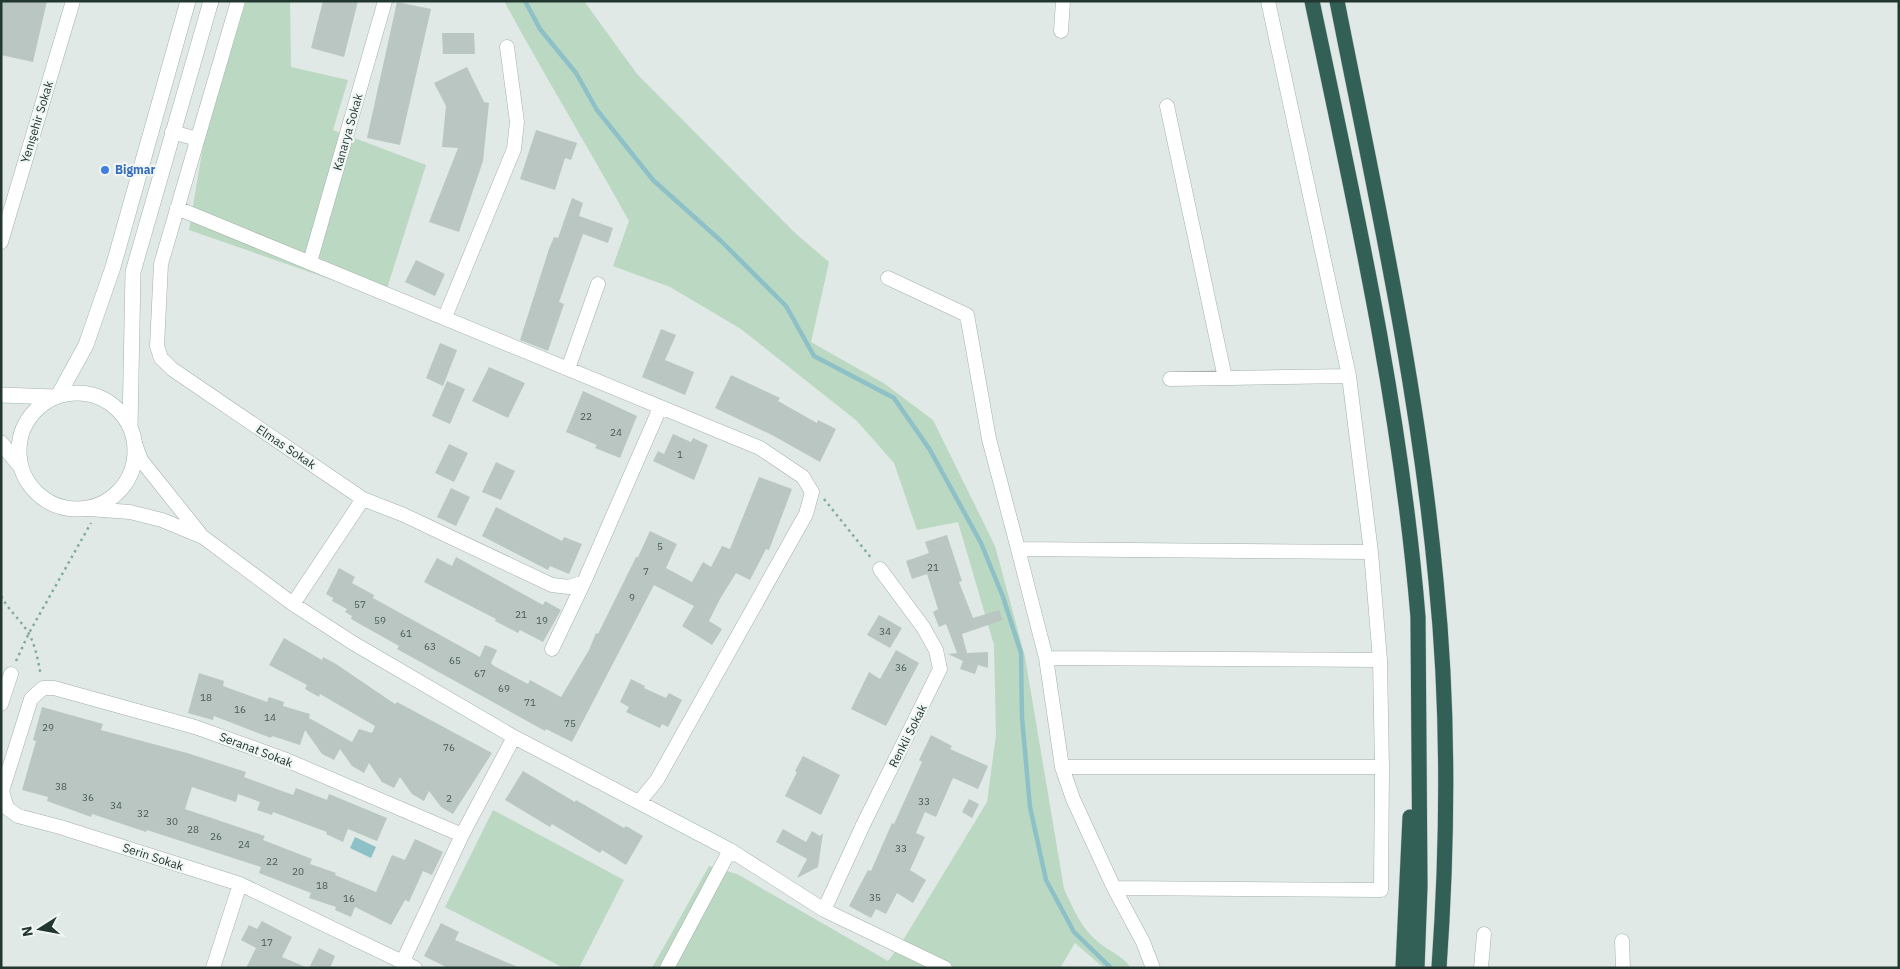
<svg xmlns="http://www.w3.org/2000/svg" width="1900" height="969" font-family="'IBM Plex Sans',sans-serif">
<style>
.green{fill:#bbd8c2}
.water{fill:#8ec0c8}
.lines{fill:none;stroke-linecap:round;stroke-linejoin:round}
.stream{stroke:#8ec0c8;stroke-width:4.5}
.building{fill:#b9c6c1}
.street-casing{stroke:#a4b0ab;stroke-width:15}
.secondary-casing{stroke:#a1b3ac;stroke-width:16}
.highway-casing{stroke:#bdc3c1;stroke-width:16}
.path{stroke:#84a99d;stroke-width:2.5;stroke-dasharray:2.5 4;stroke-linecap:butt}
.street{stroke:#fff;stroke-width:14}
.secondary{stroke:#fff;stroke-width:15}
.highway{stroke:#326056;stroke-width:15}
.shop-dot{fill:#3f7fe0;stroke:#f0f6f3;stroke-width:2}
.labels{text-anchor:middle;stroke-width:4.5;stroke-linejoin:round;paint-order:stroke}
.number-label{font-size:10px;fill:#485b55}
.street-label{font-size:12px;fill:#233731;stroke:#f0f6f3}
.shop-label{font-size:12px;font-weight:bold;fill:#366cbe;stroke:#f0f6f3;text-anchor:start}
</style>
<rect width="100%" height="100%" fill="#e0e9e5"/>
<path class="green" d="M246,1h44l1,66 57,13 -15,50 93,35 -42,133 -195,-68 16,-96z
M504,1h80l53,73 158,159 34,29 -18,80 74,42 48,36 62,126 30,111 39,232c9,19 17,39 34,53 12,10 24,13 33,26h-27l-29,-25 -15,25h-408l57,-102 28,8 151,87 14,-19 85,-140 9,-67 -2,-90 -36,-123 -41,8 -23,-67 -37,-42 -116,-92 -71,-42 -57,-21 16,-45c-41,-74 -85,-146 -125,-220z
M493,810l131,70 -45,88h-15l-119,-61z"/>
<path class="water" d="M355,837l21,10 -5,11 -21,-10z"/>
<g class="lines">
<path class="stream" d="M525,1l15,28 36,44 21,37 56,70 68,61 65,65 28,50 80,42 36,52 51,93 22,54 18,56 1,65 8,89 16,73 28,52 37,36"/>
</g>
<path class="building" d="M1,1h46l-14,61 -32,-7z
M323,1h35l-14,56 -33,-9z
M397,2l34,7 -31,136 -33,-7z
M442,33h32l1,21h-32z
M467,67l17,35 5,1 -6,58 -24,71 -30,-10 29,-74 -16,-1 4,-41 -12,-23z
M536,130l41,13 -6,17 -6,-2 -10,32 -35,-11z
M572,198l11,5 -4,13 34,12 -5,15 -25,-9 -24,68 5,2 -16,47 -28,-11 29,-91 5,-12 4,1z
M416,260l29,14 -10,22 -30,-14z
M661,329l15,6 -11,25 29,12 -9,23 -43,-18z
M440,343l17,7 -14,36 -17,-8z
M489,367l36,16 -17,35 -36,-17z
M731,375l49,23 -2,3 39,22 1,-3 18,9 -16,33 -48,-27 -57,-27z
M447,381l18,8 -15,35 -18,-8z
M583,391l54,25 -17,42 -25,-10 2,-3 -31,-13z
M673,434l18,8 2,-4 15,7 -14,35 -41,-19 5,-10 6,3z
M449,444l19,9 -14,29 -19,-9z
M496,462l19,9 -14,29 -19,-8z
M759,477l33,12 -23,61 -3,-1 -16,31 -14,-7 -16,26 -11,22 13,8 -10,16 -30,-19 12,-20 -40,-21 -82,157 -26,-13 -1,2 -148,-82 2,-3 -48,-27 1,-3 -7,-4 2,-3 -15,-8 1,-3 -7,-4 13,-26 16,9 -3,6 22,12 -1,3 107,59 5,-12 12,5 -6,13 3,3 34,18 2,-4 31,17 28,-47 7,-17 2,1 38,-77h2l12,-26 27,13 -11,24 26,14 11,-20 8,5 11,-21 8,3z
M451,488l19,9 -14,29 -19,-9z
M496,507l66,34 2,-4 18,7 -13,30 -19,-8 -2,4 -66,-34z
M947,535l15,46 -3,1 14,36 26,-8 4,10 -41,14 5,19 21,-1v16l-10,-3 -3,9 -15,-5 3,-8 -15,-7 9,-1 -11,-29 -7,3 -6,-15 5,-3 -11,-35 -15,5 -6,-18 23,-8 -4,-11z
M456,557l87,48 2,-4 16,9 -18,32 -23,-12 -2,3 -23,-12 1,-2 -72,-37 13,-24 15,8z
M879,615l23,13 -12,20 -23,-13z
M284,638l38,22 1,-3 13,7 59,40 2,-2 95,51 -39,61 -12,-7 -12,-16 -5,10 -12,-7 -12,-17 -6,11 -12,-6 -13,-19 -5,10 -12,-7 -12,-17 -6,11 -12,-6 -17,-24 -5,15 -28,-9 -1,2 -57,-22 -1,4 -25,-7 11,-40 25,8 -1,5 44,16 2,-5 15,5 -1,4 27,8 -1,4 43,24 7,-13 13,4 3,-7 -55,-32 -1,3 -14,-8 2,-4 -38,-20z
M896,650l23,13 -33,63 -35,-17 18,-37 11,7z
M631,679l14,7 -1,2 22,10 3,-5 13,7 -14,27 -6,-3 -2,4 -34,-16 3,-5 -9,-5z
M42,707l61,17 -2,6 86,23 59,19 -2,5 49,18 3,-7 31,12 2,-6 58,24 -10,23 -29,-12 -5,13 -17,-8 1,-2 -54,-20 -1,3 -15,-5 3,-8 -22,-8 -2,8 -44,-15 -7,22 80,27 -2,4 49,19 -2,5 26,9 -1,2 41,17 16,-37 13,5 10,-21 28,13 -11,23 -9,-4 -14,31 -4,-2 -14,25 -36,-18 -4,10 -16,-7 1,-3 -27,-9 2,-5 -52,-20 2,-6 -114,-37 -1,2 -54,-18 -1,3 -44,-16 1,-4 -26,-7 14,-49 -3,-1z
M931,735l21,11 -2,3 38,17 -10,23 -25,-11 -17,39 -11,-5 -9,21 9,4 -15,33 16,10 -13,23 -16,-10 -11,21 -10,-5 -5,9 -22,-12 19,-36 3,1 21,-48 2,1 28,-62 -3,-2z
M803,756l37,19 -19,40 -36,-19 12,-24 -2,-1z
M523,771l52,31 1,-2 48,28 2,-2 17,10 -17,29 -24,-15 -2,3 -48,-29 -2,3 -45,-27z
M969,799l10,5 -7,14 -10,-6z
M783,829l23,13 6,-11 8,5 3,-3 -5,34 -21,11 10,-19 -31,-17z
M262,921l30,16 -10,20 26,11h-62l10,-20 -15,-8 8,-15 8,4z
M441,923l18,9 -4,8 65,28h-72l-24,-12z
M319,948l16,8 -5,12h-21z"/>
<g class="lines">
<defs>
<path id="street" d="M238,1l-77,263 -4,82 4,12 11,11 191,130 41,16 148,70 17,2 15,-5
M1268,1l81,375 22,176
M1061,31l2,-30
M1167,106l58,272
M172,132l25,7
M177,208l583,240 43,29 9,15 -6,22 -149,266 -18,22
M1,242l72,-241
M310,262l75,-261
M888,278l79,37 22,124 29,110
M445,317l69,-168 3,-27 -10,-75
M568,369l30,-85
M1170,379l179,-3
M135,444l6,16 60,75
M89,509l41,3 32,8 41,17 90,67 60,39 161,94 216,113 94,60 121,58
M293,604l70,-105
M552,649l32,-67 76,-174
M1046,658l-28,-109 353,3 9,108 2,107h-320
M1,704l10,-30
M1114,888l267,2 1,-123
M824,910l39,-85 77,-156 -4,-19 -13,-23 -43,-58
M1622,941l1,27
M403,961l59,-126 52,-98
M213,968l27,-84
M415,968l-175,-84 -180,-57 -42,-11 -11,-8 -5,-17 29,-92 12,-11h11l141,39 89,32 178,76
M667,968l63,-118
M1153,968l-10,-26 -29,-54 -41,-89 -11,-32 -16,-109 334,2
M1481,968l3,-34"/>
<path id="secondary" d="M19 451a58 58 0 1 1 116 0a58 58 0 1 1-116 0Z
M1,395l54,2
M58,396l28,-51 27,-78 75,-266
M130,427l3,-155 78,-271
M1,443l20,24"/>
<path id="highway" d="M1312,1c43,204 89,408 106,616l2,269 -3,82
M1337,1c38,192 81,385 99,580 13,128 12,259 3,387
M1403,968l7,-151"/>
</defs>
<use href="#street" class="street-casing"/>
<use href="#secondary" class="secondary-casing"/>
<use href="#highway" class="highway-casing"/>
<path class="path" d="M824,499l48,60
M1,596c8,15 20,24 28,38 7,13 9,27 12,42
M16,661l13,-28 62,-110"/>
<use href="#street" class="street"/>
<use href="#secondary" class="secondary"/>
<use href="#highway" class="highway"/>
</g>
<circle class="shop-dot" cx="105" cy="170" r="5"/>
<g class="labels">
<g class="number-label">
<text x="586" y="420">22</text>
<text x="616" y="436">24</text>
<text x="680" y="458">1</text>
<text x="660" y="550">5</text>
<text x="933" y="571">21</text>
<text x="646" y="575">7</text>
<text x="632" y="601">9</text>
<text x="360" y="608">57</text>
<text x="521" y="618">21</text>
<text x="380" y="624">59</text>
<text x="542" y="624">19</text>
<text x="885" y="635">34</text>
<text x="406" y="637">61</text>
<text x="430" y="650">63</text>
<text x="455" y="664">65</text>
<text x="901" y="671">36</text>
<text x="480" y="677">67</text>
<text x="504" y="692">69</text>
<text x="206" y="701">18</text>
<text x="530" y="706">71</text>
<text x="240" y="713">16</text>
<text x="270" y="721">14</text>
<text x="570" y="727">75</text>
<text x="48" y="731">29</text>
<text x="449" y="751">76</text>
<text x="61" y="790">38</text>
<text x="88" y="801">36</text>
<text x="449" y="802">2</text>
<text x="924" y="805">33</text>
<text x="116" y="809">34</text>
<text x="143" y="817">32</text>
<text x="172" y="825">30</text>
<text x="193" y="833">28</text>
<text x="216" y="840">26</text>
<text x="244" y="848">24</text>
<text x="901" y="852">33</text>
<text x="272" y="865">22</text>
<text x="298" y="875">20</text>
<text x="322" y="889">18</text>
<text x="875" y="901">35</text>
<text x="349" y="902">16</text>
<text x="267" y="946">17</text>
</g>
<g class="street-label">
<text transform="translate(37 122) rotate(-73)" y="4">Yenışehir Sokak</text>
<text transform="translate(348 132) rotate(-74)" y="4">Kanarya Sokak</text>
<text transform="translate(286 447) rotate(34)" y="4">Elmas Sokak</text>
<text transform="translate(908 736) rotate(-63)" y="4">Renkli Sokak</text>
<text transform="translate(256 750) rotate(21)" y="4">Seranat Sokak</text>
<text transform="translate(153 857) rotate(18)" y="4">Serin Sokak</text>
</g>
<g class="shop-label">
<text x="115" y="174">Bigmar</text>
</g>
</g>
<rect width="1900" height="969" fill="none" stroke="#233731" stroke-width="5"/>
<g transform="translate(40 929) rotate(259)" stroke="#f0f6f3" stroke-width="4" paint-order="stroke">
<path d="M0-4L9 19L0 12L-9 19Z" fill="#233731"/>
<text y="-8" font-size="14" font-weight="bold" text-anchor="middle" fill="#233731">N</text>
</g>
</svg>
